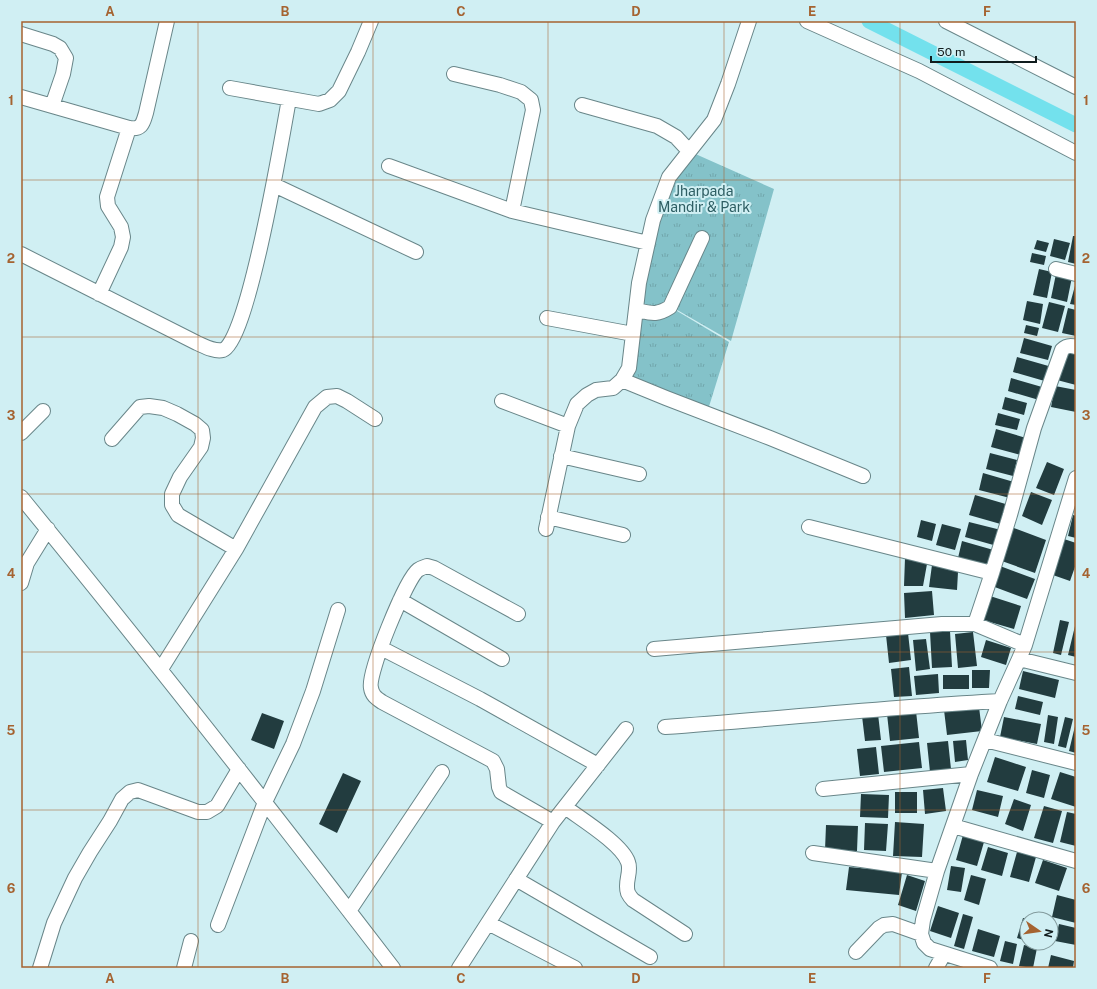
<svg xmlns="http://www.w3.org/2000/svg" width="1097" height="989" font-family="'Public Sans',sans-serif">
<style>
.grass{fill:url(#grass-tufts)}
.lines{fill:none;stroke-linecap:round;stroke-linejoin:round}
.canal{stroke:#73e1ed;stroke-width:15}
.building{fill:#223c3f}
.minor-casing{stroke:#698689;stroke-width:16}
.minor{stroke:#fff;stroke-width:14}
.grid{fill:none;stroke:#a56331;stroke-width:1;stroke-opacity:0.55}
.labels{text-anchor:middle;stroke-width:4;stroke-linejoin:round;paint-order:stroke}
.park-label{font-size:14px;fill:#2e5e63;stroke:#d0eff3}
.neatline{fill:none;stroke:#a56331;stroke-width:1.5}
.grid-label{font-size:13px;text-anchor:middle;font-weight:bold;fill:#a56331}
</style>
<defs>
<pattern id="grass-tufts" width="24" height="20" patternUnits="userSpaceOnUse"><rect width="24" height="20" fill="#84c2c9"/><path d="M3 7l-1-3M5 7V3M7 7l1-3M15 17l-1-3M17 17v-4M19 17l1-3" fill="none" stroke="#71a6ac"/></pattern>
</defs>
<rect width="100%" height="100%" fill="#d0eff3"/>
<path class="grass" d="M691,152l83,37 -43,152 -59,-34 -4,-2 -30,2 12,-64 21,-65z
M672,308l57,34 -22,71 -84,-34 14,-68z"/>
<g class="lines">
<path class="canal" d="M869,21l207,104"/>
</g>
<path class="building" d="M1073,236h3v28l-8,-2z
M1054,239l16,4 -5,17 -15,-4z
M1037,240l12,3 -3,9 -12,-3z
M1032,253l14,3 -2,9 -14,-3z
M1039,269l13,3 -5,26 -14,-3z
M1056,274l16,3 -5,25 -16,-4z
M1076,282v23l-6,-1z
M1027,301l16,3 -3,20 -17,-4z
M1049,302l16,4 -7,26 -16,-4z
M1068,308l8,2v26l-14,-3z
M1026,325l13,3 -2,8 -13,-3z
M1024,338l28,8 -4,14 -28,-7z
M1065,350l11,3v32l-19,-5z
M1017,357l35,10 -4,15 -35,-10z
M1011,378l31,9 -3,13 -31,-9z
M1055,386l21,4v22l-25,-5z
M1005,397l22,6 -3,12 -22,-6z
M998,413l22,6 -3,11 -22,-5z
M996,429l30,9 -5,17 -30,-8z
M990,453l27,7 -4,16 -27,-7z
M1047,462l17,7 -10,26 -18,-7z
M983,473l31,9 -4,16 -31,-8z
M1031,492l21,8 -10,25 -20,-9z
M975,495l34,10 -5,20 -35,-10z
M1073,515l3,1v22l-8,-2z
M921,520l15,4 -4,17 -15,-4z
M969,522l32,8 -4,16 -32,-9z
M942,524l19,5 -6,21 -19,-5z
M1011,527l35,13 -11,33 -36,-13z
M1061,538l15,5v21l-6,17 -20,-7z
M962,541l35,10 -4,16 -35,-9z
M905,558l22,6 -4,22h-19z
M932,565l26,7 -1,18 -28,-3z
M1000,566l35,13 -8,20 -35,-13z
M932,591l2,24 -29,3 -1,-25z
M990,596l31,10 -7,23 -31,-9z
M1060,620l9,2 -8,33 -8,-2z
M1075,626l1,1v30l-8,-2z
M950,631l2,36 -20,1 -2,-36z
M973,632l4,34 -19,2 -3,-34z
M908,633l3,27 -22,3 -3,-28z
M926,639l4,30 -14,2 -3,-31z
M986,640l25,8 -5,17 -25,-8z
M909,667l3,29 -18,1 -3,-28z
M972,670h18l-1,18h-17z
M1023,671l36,9 -4,18 -36,-9z
M938,674l1,19 -23,2 -2,-19z
M943,675h26v14h-26z
M1018,696l25,6 -3,13 -25,-6z
M979,707l3,24 -35,4 -3,-25z
M916,711l3,27 -29,3 -3,-27z
M262,713l22,8 -10,28 -23,-9z
M878,714l3,26 -16,1 -3,-25z
M1048,715l10,2 -4,27 -10,-2z
M1004,717l37,7 -4,20 -37,-7z
M1065,717l8,2 -7,29 -8,-2z
M1075,726h1v27l-7,-2z
M966,740l2,20 -13,2 -2,-21z
M948,741l3,28 -21,3 -3,-29z
M919,742l3,26 -38,4 -3,-26z
M876,747l3,27 -19,2 -3,-27z
M995,757l31,10 -8,24 -31,-9z
M1032,770l18,5 -6,23 -18,-5z
M1060,772l16,5v30l-25,-8z
M343,773l18,8 -24,52 -18,-9z
M943,788l3,23 -21,3 -2,-24z
M977,790l26,6 -5,21 -26,-7z
M895,792h22v21h-22z
M861,794l28,1 -1,23 -28,-1z
M1014,799l17,6 -8,26 -18,-7z
M1044,806l18,5 -9,32 -19,-5z
M1067,812l9,2v32l-16,-4z
M895,822l29,2 -2,33 -29,-1z
M865,823l23,1 -2,27 -22,-1z
M826,825l32,1 -1,25 -32,-1z
M963,835l21,7 -7,24 -21,-6z
M988,847l20,6 -6,23 -21,-6z
M1017,852l19,5 -7,25 -19,-5z
M1043,860l24,8 -8,23 -24,-8z
M951,866l14,2 -4,24 -14,-2z
M849,867l53,5 -3,23 -53,-5z
M907,875l18,6 -9,30 -18,-6z
M971,875l15,4 -7,26 -15,-5z
M1057,895l19,5v23l-24,-6z
M938,906l21,7 -8,25 -21,-7z
M963,914l10,3 -9,32 -10,-3z
M1023,918l4,1v22l-10,-3z
M1059,924l17,4v17l-21,-4z
M978,929l22,7 -6,21 -22,-6z
M1005,941l12,3 -4,20 -13,-3z
M1024,945l13,3 -4,20 -14,-2z
M1051,955l23,6 -1,7h-25z"/>
<g class="lines">
<defs>
<path id="minor" d="M807,21l112,50 157,82
M946,21l130,66
M21,34l32,10 7,4 6,10 -3,16 -11,32
M454,74l46,11 21,7 10,8 2,10 -21,101
M230,88l89,16 11,-4 9,-9 19,-39 13,-31
M21,97l108,31c13,2 14,-5 17,-15l21,-92
M582,105l75,21 19,11 13,14
M389,166l123,45 136,32
M274,185l142,67
M21,254l176,89c7,3 17,9 26,7 25,-8 60,-218 66,-251
M1056,269l20,5
M99,294l22,-47 2,-10 -2,-10 -13,-21 -1,-9 22,-69
M636,310c15,3 20,6 34,-3l32,-69
M547,318l86,16
M622,380l44,18 104,40 93,38
M502,401l66,25
M21,433l22,-22
M112,439l28,-32 9,-1 14,2 14,6 18,10 7,6 1,8 -2,9 -21,30 -8,17v11l6,10 58,34
M561,456l78,18
M21,497c127,155 250,312 372,471
M548,517l75,18
M809,527l183,46
M546,529l22,-103 9,-22 10,-9 9,-5 17,-2 9,-8 7,-12 10,-85 14,-63 16,-43 45,-57 14,-36 21,-63
M21,583l6,-20 21,-34
M400,600l102,59
M518,614l-84,-46 -7,-2c-3,1 -6,2 -9,4 -12,9 -51,104 -47,118 1,7 5,10 11,14l111,59 4,8 2,18 2,5 52,30
M975,624l17,-51 18,-58 24,-87 28,-78c4,-4 8,-5 14,-3
M381,648l99,51 118,66
M654,649l288,-25h33l50,21
M1019,659l57,14
M161,669l75,-120 79,-142 12,-10 10,-1 10,5 28,18
M665,727c112,-8 223,-20 335,-26
M985,740l91,23
M823,789l148,-15
M565,807c16,12 57,37 63,55 4,10 -4,20 0,31 1,2 3,5 5,7l52,34
M953,826l123,35
M813,853l124,18
M516,879l134,78
M349,911l93,-139
M488,923l87,45
M218,925l47,-123 28,-58 20,-53 25,-81
M856,952l23,-24 5,-3 9,-1 28,10
M40,968l14,-45 21,-45 15,-26 20,-31 12,-22 8,-7 8,-2 60,22h9l10,-6 22,-37
M184,968l7,-27
M459,968l94,-146 73,-93
M936,968l8,-14
M990,968l-60,-19 -6,-6 -3,-9 2,-14 14,-49 34,-97 29,-73 19,-42 6,-14 51,-167"/>
</defs>
<use href="#minor" class="minor-casing"/>
<use href="#minor" class="minor"/>
</g>
<path class="grid" d="M198,21v947M373,21v947M548,21v947M724,21v947M900,21v947M21,180h1055M21,337h1055M21,494h1055M21,652h1055M21,810h1055"/>
<g class="labels">
<g class="park-label">
<text x="704" y="196">Jharpada<tspan x="704" dy="16">Mandir &amp; Park</tspan></text>
</g>
</g>
<rect width="1097" height="989" fill="none" stroke="#d0eff3" stroke-width="44"/>
<g transform="translate(1039 931) rotate(103)"><circle r="19" fill="#d0eff3" stroke="#839b9d"/>
<path d="M0-3L7 15L0 10L-7 15Z" fill="#a56331"/>
<text y="-6" font-size="11" font-weight="bold" text-anchor="middle" fill="#101c1d">N</text>
</g>
<path d="M931 56v6h105v-6" fill="none" stroke="#101c1d" stroke-width="2"/>
<text x="937" y="56" font-size="12" fill="#101c1d" stroke="#d0eff3" stroke-width="3" paint-order="stroke">50 m</text>
<rect x="22" y="22" width="1053" height="945" class="neatline"/>
<g class="grid-label">
<text x="110" y="16">A</text>
<text x="285" y="16">B</text>
<text x="461" y="16">C</text>
<text x="636" y="16">D</text>
<text x="812" y="16">E</text>
<text x="987" y="16">F</text>
<text x="11" y="105">1</text>
<text x="1086" y="105">1</text>
<text x="11" y="263">2</text>
<text x="1086" y="263">2</text>
<text x="11" y="420">3</text>
<text x="1086" y="420">3</text>
<text x="11" y="578">4</text>
<text x="1086" y="578">4</text>
<text x="11" y="735">5</text>
<text x="1086" y="735">5</text>
<text x="11" y="893">6</text>
<text x="1086" y="893">6</text>
<text x="110" y="983">A</text>
<text x="285" y="983">B</text>
<text x="461" y="983">C</text>
<text x="636" y="983">D</text>
<text x="812" y="983">E</text>
<text x="987" y="983">F</text>
</g>
</svg>
